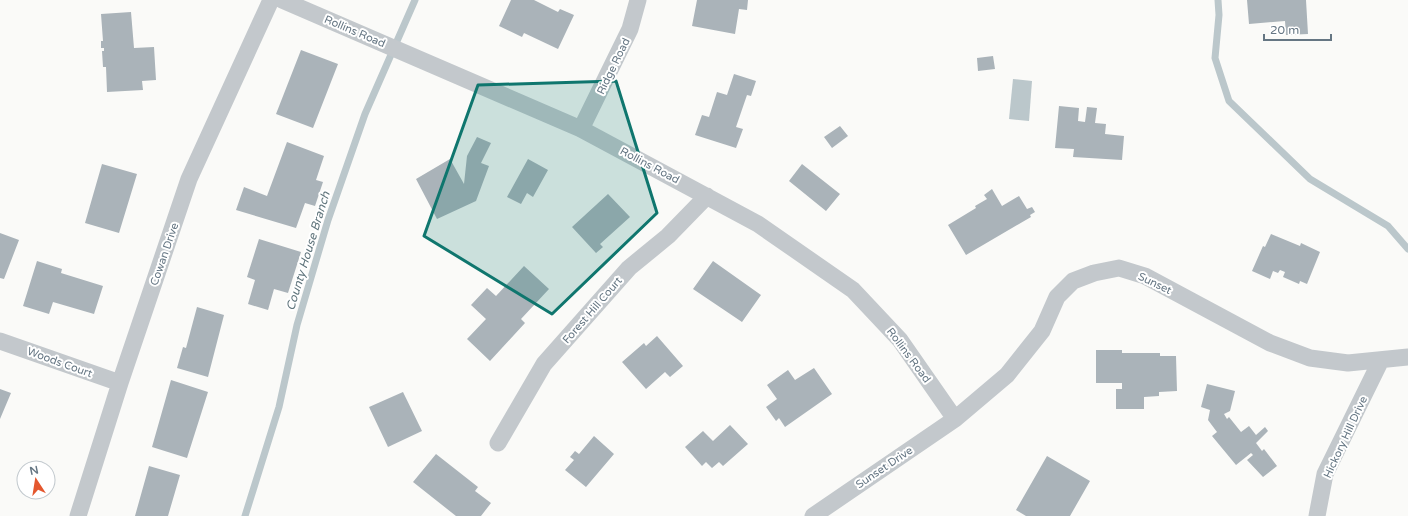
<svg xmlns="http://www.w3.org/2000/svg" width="1408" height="516" font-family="'Varela Round',sans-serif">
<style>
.water{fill:#bbc7cb}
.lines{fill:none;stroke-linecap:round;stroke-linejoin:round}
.stream{stroke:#bbc7cb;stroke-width:7}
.building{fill:#aab3b9}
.minor{stroke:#c3c8cc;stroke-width:17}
.marked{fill:#0f766e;fill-opacity:0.2;stroke:#0f766e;stroke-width:3;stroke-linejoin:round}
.labels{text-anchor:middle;stroke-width:4;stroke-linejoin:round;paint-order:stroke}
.street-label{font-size:11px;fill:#657683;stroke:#fff}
.water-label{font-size:12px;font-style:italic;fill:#60757c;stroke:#fff}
</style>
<rect width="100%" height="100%" fill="#fafaf8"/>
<path class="water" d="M1013,79l19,2 -3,40 -20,-2z"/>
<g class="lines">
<path class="stream" d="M1218,0l1,15 -4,43 14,43 81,78 78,47 20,23
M245,516l34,-109 18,-82 31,-105 37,-106 50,-114"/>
</g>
<path class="building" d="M511,0h23l24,12 2,-3 14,6 -16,34 -34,-16 -2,4 -23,-11z
M697,0h51l-1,10 -8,-1 -4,25 -43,-8z
M1247,0h59l2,34 -22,1 -1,-14 -36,3z
M131,12l3,36 20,-1 2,33 -14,1 1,9 -36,2 -1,-25h-3l-1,-16h2v-3h-3v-7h2l-2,-27z
M301,50l37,14 -25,64 -37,-14z
M993,56l2,13 -17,2 -1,-13z
M734,74l22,7 -5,15 -4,-1 -11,32 7,2 -7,19 -41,-13 7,-20 7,2 8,-25 10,3z
M1059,106l20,2 -1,13 7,1 2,-15 10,1 -2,15 11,1 -1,10 19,2 -2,24 -49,-3 1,-8 -19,-1z
M840,126l8,10 -16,12 -8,-11z
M477,137l14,6 -10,20 8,3 -13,35 -39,18 -21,-40 34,-20 14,25 3,-28z
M287,142l37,14 -8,24 7,2 -8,24 -10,-3 -9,25 -60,-18 8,-23 23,9z
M528,159l20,11 -15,27 -6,-4 -6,11 -14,-7z
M102,164l35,10 -18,59 -34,-10z
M802,164l38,30 -14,17 -37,-30z
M992,189l10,17 17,-10 8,13 5,-2 3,5 -5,3 1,2 -65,38 -18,-30 28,-17 -1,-2 12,-7 -3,-4z
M608,194l22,23 -30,27 3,3 -7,6 -24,-26z
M0,233l19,7 -15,39 -4,-1z
M1271,234l29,12 1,-3 19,9 -13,32 -7,-3 -1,3 -16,-7 2,-5 -5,-2 -2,3 -5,-2 -3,8 -18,-8 11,-25 2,1z
M259,239l42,13 -13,41 -14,-4 -6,21 -20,-6 7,-24 -8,-3z
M37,261l25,8 -1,4 42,13 -9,28 -41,-12 -4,12 -26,-8z
M713,261l48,34 -19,27 -49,-33z
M524,266l25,23 -28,30 4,4 -35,38 -23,-22 19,-20 -15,-14 16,-17 9,8z
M197,307l27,8 -16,62 -31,-9 6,-21 3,1z
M657,336l26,30 -13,11 -5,-5 -19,17 -24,-27 22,-19 2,3z
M1096,350h26v3h38v3h16l1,35 -18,1v4l-15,1v12h-28v-20h6v-6h-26z
M814,368l18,26 -47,33 -6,-9 -3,3 -10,-14 11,-8 -10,-14 21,-15 7,10z
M171,380l37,12 -21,66 -35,-11z
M1207,384l28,7 -5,20 -6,3 3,5 2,-2 12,15 8,-6 7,9 9,-8 3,4 -12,12 6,8 2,-2 13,17 -14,11 -16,-17 6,-5 -2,-2 -15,12 -24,-29 5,-4 -9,-12 2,-10 -9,-3z
M0,389l11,4 -11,26z
M403,392l19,39 -34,16 -19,-40z
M730,425l18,19 -25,22 -4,-4 -7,6 -6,-6 -4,4 -17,-19 18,-16 10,10z
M594,436l20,18 -28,33 -21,-17 9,-10 -4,-3 5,-6 4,3z
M436,454l42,33 -3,4 16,12 -10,13h-25l-43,-34z
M1047,456l43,25 -20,35h-44l-10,-6z
M149,466l31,9 -12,41h-33z"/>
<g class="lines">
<path class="minor" d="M282,0l299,129 177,95 95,66 47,50 55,79
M581,129l49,-100 8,-29
M0,341l120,42
M498,443l46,-79 85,-96 39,-32 39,-40
M78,516l42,-133 69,-204 82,-179
M813,516l142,-97 52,-44 35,-44 15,-34 16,-16 21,-8 25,-5 26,8 125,67 40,15 38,5 60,-6
M1317,516l8,-42 56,-114"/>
</g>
<path class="marked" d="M616,81l41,132 -105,101 -128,-78 54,-151z"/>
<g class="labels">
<g class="street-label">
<text transform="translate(355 31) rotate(23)" y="4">Rollins Road</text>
<text transform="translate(613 66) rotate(-64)" y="4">Ridge Road</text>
<text transform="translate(650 165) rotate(28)" y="4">Rollins Road</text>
<text transform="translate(164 254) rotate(-71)" y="4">Cowan Drive</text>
<text transform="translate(1155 283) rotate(26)" y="4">Sunset</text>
<text transform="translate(592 310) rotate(-49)" y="4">Forest Hill Court</text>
<text transform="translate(909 355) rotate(53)" y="4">Rollins Road</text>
<text transform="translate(60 362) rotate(20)" y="4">Woods Court</text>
<text transform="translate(1345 437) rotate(-65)" y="4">Hickory Hill Drive</text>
<text transform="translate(884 467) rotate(-34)" y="4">Sunset Drive</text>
</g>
<g class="water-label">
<text transform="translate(308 251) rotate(-73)" y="4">County House Branch</text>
</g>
</g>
<g transform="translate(36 480) rotate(348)"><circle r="19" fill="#ffffff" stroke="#c1c8cd"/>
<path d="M0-3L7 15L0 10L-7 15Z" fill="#e4572e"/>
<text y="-6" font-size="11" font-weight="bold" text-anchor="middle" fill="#657683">N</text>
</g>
<path d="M1264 34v6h67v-6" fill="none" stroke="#657683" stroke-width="2"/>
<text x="1270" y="34" font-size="12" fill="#657683" stroke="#ffffff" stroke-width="3" paint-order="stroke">20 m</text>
</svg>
